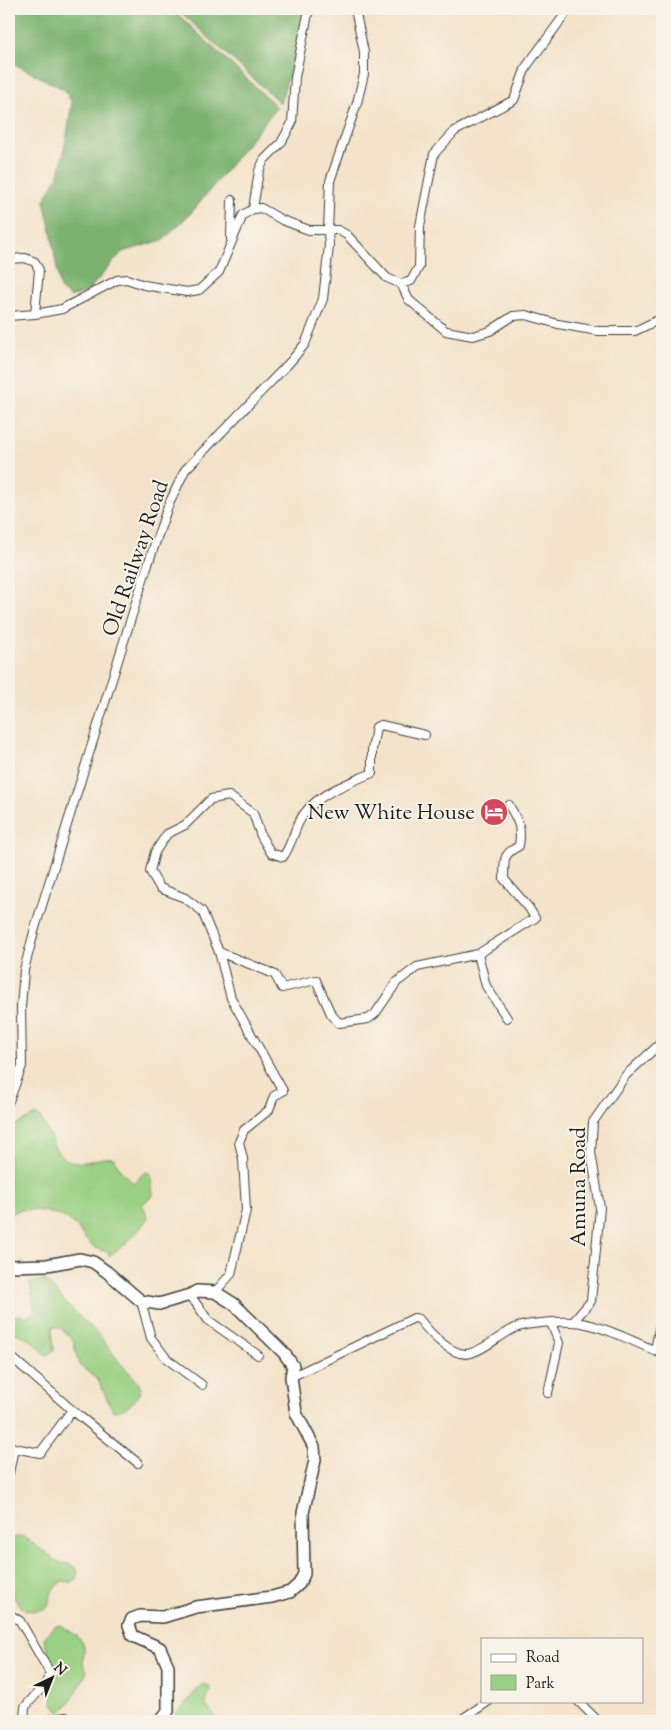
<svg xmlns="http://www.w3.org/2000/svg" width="671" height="1730" font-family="'Sorts Mill Goudy',serif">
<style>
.green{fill:#9ad082;stroke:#5b764f}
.forest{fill:#7bb270;stroke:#4c6746}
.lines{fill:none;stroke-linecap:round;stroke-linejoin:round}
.street-casing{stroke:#3c3a36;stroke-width:10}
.secondary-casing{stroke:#3c3a36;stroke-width:14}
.street{stroke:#fff;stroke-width:8}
.secondary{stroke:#fff;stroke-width:11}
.labels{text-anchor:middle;stroke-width:4;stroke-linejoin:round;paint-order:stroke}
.street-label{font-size:21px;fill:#1c1c1c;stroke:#f7f3e8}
.poi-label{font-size:21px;fill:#1c1c1c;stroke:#f7f3e8;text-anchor:end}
</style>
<rect width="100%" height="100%" fill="#f7f3e8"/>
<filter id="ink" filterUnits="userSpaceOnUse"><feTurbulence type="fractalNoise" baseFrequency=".02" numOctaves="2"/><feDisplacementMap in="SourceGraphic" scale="10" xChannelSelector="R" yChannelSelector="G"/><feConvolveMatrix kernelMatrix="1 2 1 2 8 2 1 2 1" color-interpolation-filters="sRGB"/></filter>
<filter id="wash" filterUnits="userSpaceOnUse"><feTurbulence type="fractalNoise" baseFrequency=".0096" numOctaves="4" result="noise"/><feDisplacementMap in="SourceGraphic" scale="20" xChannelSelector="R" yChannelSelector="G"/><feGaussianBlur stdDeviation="1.12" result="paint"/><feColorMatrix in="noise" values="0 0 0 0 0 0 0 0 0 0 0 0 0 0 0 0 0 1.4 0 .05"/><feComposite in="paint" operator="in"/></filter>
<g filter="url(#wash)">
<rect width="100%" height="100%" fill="#f4e3ca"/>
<path class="green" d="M37,1115c16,14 12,44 38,47 16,2 23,-6 39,-4l6,12 13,13 10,-9 4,-2 4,2 2,22 -11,8 6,13c-12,19 -21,26 -39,39v-4c-27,-4 -24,-23 -42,-33 -10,-6 -36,-11 -47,-9 -4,1 -8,3 -11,4v-90l3,2c10,-2 15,-9 25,-11z
M38,1281h8l25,28 29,27 19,26 16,16 6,10c-4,14 -14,22 -28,23l-15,-31 -19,-15 -6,-25 -12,-12 -9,-1 2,24 -8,4c-10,-13 -21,-20 -37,-24v-16l17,1 9,-3 -5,-30z
M22,1536l38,27 9,1 8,5 1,10 -7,3 -9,-1 -9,8 -6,19 -14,3 -7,-1 -7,-5 -10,-15v-51z
M61,1625l17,12 4,5 2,5 -1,17 4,7c-4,10 -18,35 -26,41 -17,-12 -6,-25 -8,-40 -1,-12 -7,-23 -9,-34l11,-12z
M204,1684l5,2 2,5 -4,6 -1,9 13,15h-51l15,-14 17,-21z"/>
<path class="forest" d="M9,9h163l105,98 -84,104 -30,29 -41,12 -35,40 -17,5 -10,-8 -9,-58 -7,-30 15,-27 5,-22 8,-49 -7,-13 -56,-29z
M177,9h130l1,5 -28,89z"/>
</g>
<g filter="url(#ink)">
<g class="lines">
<defs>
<path id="street" d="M253,209l6,-38 5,-11 17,-17 11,-20 3,-46 13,-63 -1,-5
M231,239l1,-39
M9,259l16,-1 10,4 4,8 -4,44
M401,284l8,16 37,31 27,5 17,-5 23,-15 13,-1 32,9 40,7h37l27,-13
M9,316l26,-2 27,-5 55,-29 10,-1 17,6 43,7 12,-2 20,-18 24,-57 10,-6 8,-1 21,12 27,10h29l9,5 40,43 14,6 10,-3 8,-14 1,-41 14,-72 21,-23 59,-31 12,-33 43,-58
M219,952l48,19 8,4 7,13 34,-8 15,34 8,9 29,-4 7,-5 22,-32 20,-15 61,-13 8,32 21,32
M478,954l57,-36 -6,-10 -25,-29c1,-19 -3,-24 15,-33 3,-20 -1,-25 -10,-41
M9,1101l13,-35 -1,-59 3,-37 11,-42 111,-358 22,-64 17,-36 105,-108 15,-18 18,-45 6,-53 -1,-15 2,-50 27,-78 7,-29v-22l-9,-43
M215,1292l16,-18 15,-64 -3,-51 -4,-17 5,-12 25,-20 5,-14 9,-5 -52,-93 -12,-46 -17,-41 -17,-13 -25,-10 -10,-17 5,-19 12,-18 18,-9 26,-26 18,-3 24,17 8,23 10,17 12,4c8,-11 10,-23 16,-35 13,-27 48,-38 73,-49v-23l4,-23 5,-2 44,10
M190,1295l18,25 50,35
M141,1301l10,37 16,21 35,26
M573,1322l18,-21 9,-93 -9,-56 2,-30 33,-47 36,-33
M655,1350l7,-36
M9,1355l63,55 66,53
M291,1377l123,-59 5,1c10,13 34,40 52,34 16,-5 29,-18 44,-25 12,-5 44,-7 57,-6 23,0 68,22 90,32
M548,1393l11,-50 -8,-20
M9,1445l5,3 -5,25
M14,1448l26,5 32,-43
M9,1614l11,7 30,52 -4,10 -21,24 -1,14
M578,1701l20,20
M46,1721l1,-1 19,-3
M459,1721l30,-20"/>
<path id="secondary" d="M9,1266l38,-1 33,-6 13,3 14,10 34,29 18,3 31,-9 7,-4 18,1 19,12 50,49 9,13 -2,11 5,36 18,34 1,13 -12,53 1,61 -5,10 -9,8 -18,5 -76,10 -33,10 -23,-1 -8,3 -3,6 4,11 27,12 8,18v45l-8,10"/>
</defs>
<use href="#street" class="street-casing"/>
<use href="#secondary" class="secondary-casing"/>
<use href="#street" class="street"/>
<use href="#secondary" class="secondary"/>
</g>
</g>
<defs>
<symbol id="hotel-disc" viewBox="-11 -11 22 22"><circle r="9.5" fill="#d1495b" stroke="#f7f3e8"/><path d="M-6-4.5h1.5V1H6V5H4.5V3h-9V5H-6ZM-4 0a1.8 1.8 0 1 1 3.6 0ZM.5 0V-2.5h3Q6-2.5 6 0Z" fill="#fff"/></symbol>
</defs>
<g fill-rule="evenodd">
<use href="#hotel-disc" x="478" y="796" width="32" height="32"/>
</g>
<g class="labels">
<g class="street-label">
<text transform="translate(135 558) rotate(-71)" y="7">Old Railway Road</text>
<text transform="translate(578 1187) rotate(-90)" y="7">Amuna Road</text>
</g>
<g class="poi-label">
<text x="475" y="819">New White House</text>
</g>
</g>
<rect width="671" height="1730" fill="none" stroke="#f7f3e8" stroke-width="30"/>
<rect x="481" y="1638" width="162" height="65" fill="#f7f3e8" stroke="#9f9d96"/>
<rect x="491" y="1654" width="25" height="8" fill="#ffffff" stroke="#9f9d96"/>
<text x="526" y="1662" font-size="15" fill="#1c1c1c">Road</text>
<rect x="491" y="1675" width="25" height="15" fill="#9ad082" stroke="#9f9d96"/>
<text x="526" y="1688" font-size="15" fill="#1c1c1c">Park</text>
<g transform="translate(52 1678) rotate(43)" stroke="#f7f3e8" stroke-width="4" paint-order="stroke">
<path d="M0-4L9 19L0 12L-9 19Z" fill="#1c1c1c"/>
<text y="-8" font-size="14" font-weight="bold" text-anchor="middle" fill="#1c1c1c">N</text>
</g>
</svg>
